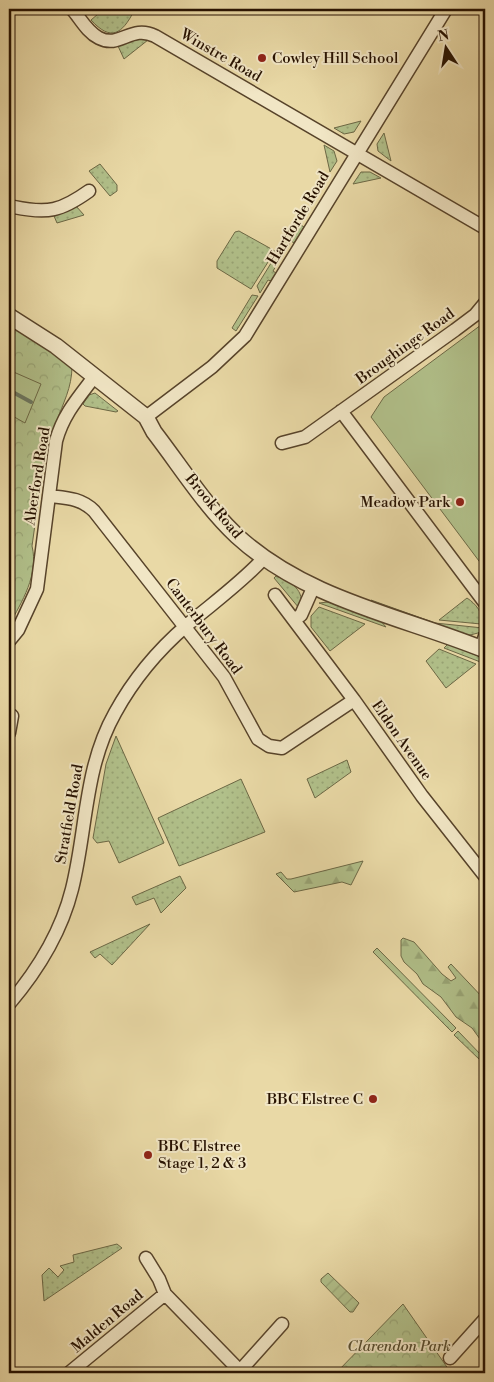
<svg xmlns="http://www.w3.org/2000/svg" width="494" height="1382" font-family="'Libre Bodoni',serif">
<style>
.grass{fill:url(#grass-dots);stroke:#6c6845}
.forest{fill:url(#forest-firs);stroke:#6c6845}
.park{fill:url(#park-crowns);stroke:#6c6845}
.garden{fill:url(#garden-furrows);stroke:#6c6845}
.pitch{fill:#b1c08a;stroke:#6c6845}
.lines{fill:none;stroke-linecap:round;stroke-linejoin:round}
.stream{stroke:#6b7761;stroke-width:4}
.minor-casing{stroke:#57432a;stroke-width:15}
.tertiary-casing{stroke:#57432a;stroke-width:18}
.minor{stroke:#f1e6c5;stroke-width:12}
.tertiary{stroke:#f1e6c5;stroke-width:15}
.poi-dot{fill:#8f2418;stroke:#f1e6c5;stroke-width:2}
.labels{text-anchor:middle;stroke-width:4;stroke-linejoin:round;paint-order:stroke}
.street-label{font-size:15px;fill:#261100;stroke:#f1e6c5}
.poi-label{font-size:15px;fill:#261100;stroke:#f1e6c5;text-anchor:start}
.park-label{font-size:15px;font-style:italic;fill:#574e30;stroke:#f1e6c5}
</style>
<defs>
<pattern id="grass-dots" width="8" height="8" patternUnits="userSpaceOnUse" patternTransform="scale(1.25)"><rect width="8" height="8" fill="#b1c08a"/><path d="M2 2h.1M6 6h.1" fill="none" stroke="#98a475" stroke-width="1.8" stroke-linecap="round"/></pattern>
<pattern id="forest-firs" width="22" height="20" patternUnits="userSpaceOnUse" patternTransform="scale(1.25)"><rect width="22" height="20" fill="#b1c08a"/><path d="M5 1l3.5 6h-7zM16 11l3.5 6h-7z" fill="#98a475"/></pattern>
<pattern id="park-crowns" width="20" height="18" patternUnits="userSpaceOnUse" patternTransform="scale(1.25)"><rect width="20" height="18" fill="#b1c08a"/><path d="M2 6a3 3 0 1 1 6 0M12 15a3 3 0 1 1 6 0" fill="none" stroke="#98a475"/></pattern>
<pattern id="garden-furrows" width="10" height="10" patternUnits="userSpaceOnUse" patternTransform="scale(1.25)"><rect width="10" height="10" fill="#b1c08a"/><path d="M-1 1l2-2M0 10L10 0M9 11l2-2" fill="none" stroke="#98a475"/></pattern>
</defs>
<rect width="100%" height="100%" fill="#e9d9a6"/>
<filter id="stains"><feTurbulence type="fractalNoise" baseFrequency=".004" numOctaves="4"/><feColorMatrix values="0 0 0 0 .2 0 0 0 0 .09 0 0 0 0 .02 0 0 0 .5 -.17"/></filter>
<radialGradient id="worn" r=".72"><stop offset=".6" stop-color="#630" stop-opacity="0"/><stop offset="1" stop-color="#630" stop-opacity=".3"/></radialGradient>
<path class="grass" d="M93,9h38l3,2c-12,23 -23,31 -43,9l7,-6z
M150,38l-2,2 -24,19 -6,-13 14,-7z
M361,121l-7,11 -10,2 -10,-6z
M384,133l7,28 -13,-10 -1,-7z
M324,145l10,6 3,10 -7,11z
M100,164l17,21v6l-7,5 -21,-25z
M361,172h9l11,6 -28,6z
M76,206l8,9 -27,8 -3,-7z
M296,222l8,5 -10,16 -3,-2 -7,12 -4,-5z
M239,231l36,20 -24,38 -34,-21v-7l18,-29z
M280,254l2,2 -9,15 3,2 -5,8 -3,-1 -8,13 -3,-7 19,-31z
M252,295l6,1 -22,35 -4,-3z
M95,393l23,18 -2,1 -31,-6 -2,-2 6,-9z
M276,576c14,5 31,15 23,32l-25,-30z
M467,598c9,6 17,15 14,26l-42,-4z
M371,600l64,23 48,5 -5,5 -12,3 -95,-33z
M328,602l52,18 6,7 -67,-24z
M319,607l46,17 -35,27 -19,-24v-11z
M448,644l35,14v5l-39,-15z
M439,649l37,15 -30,24 -20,-27z
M116,736l48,107 -45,20 -10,-22 -12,2 -4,-5 13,-74z
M347,760l4,12 -36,26 -8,-19z
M241,779l24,53 -86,34 -21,-48z
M180,876l6,12 -25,25 -7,-15 -18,7 -4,-8z
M150,924l-38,41 -12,-11 -5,4 -5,-6z
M377,948l79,80 -4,4 -79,-80z
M458,1031l26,27 -3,3 -27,-26z
M117,1244l5,4 -78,53 -2,-26 7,-7 9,9 6,-7 -4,-4 14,-4 -1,-7z"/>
<path class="forest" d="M363,861l-12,24 -9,-3 -48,10 -18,-18 5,-2 6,7h4z
M403,938l11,4 28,32 9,7 5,-3 -8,-11 3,-3 34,36v46l-13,-18 -16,-11 -15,-20 -18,-13 -6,-10 -13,-12 -3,-6v-16z"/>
<path class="park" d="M9,323l63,43c0,22 -9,37 -16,57 -4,11 -5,24 -7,35l-5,2 -12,86c7,28 -10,56 -23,79z
M403,1304l46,66 -12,3h-101z"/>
<path class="garden" d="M328,1273l31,30 -6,9h-3l-29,-30v-3z"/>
<path class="pitch" d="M485,322v247l-114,-152 13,-20z
M9,370l32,14 -16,39 -16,-9z"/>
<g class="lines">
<path class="stream" d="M9,390l22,12"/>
<defs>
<path id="minor" d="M72,9c8,9 15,23 27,29 21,11 32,-14 56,-2l330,192
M14,207c34,7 47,4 75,-16
M341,411l144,192
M146,417l66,-50 33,-31 201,-327
M282,443l23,-6 150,-107 20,-15 10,-12
M49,496c17,2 32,2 45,15l130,166 34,62 11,7 13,2 72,-48
M275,595l79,105 68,96 63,80
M294,620l7,-5 12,-27
M9,641l9,-11 19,-41 19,-148c7,-26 22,-43 38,-64
M481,648l4,-12
M9,733l3,-17
M9,1004c29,-34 52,-71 63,-115 15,-60 12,-121 43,-176 18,-33 43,-63 72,-88 26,-22 54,-42 77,-67
M146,1258l13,21 6,15 77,79
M450,1358l35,-39
M69,1373l96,-79
M238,1373l44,-49"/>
<path id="tertiary" d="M9,316l47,30 90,71 8,15c27,35 51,74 83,104 70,64 164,80 248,114"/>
</defs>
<use href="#minor" class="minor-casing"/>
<use href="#tertiary" class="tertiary-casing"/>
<use href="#minor" class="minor"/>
<use href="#tertiary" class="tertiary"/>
</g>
<g class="poi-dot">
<circle cx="262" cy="58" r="5"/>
<circle cx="460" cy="502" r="5"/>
<circle cx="373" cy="1099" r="5"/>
<circle cx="148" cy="1155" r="5"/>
</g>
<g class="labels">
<g class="street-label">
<text transform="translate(221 55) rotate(30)" y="5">Winstre Road</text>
<text transform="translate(298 218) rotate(-59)" y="5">Hartforde Road</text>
<text transform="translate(405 346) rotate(-36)" y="5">Broughinge Road</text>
<text transform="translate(37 476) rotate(-81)" y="5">Aberford Road</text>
<text transform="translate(214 506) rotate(50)" y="5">Brook Road</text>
<text transform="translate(204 626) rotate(53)" y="5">Canterbury Road</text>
<text transform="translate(402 740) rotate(55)" y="5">Eldon Avenue</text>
<text transform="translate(69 814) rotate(-80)" y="5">Stratfield Road</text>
<text transform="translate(107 1321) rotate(-40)" y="5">Malden Road</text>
</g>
<g class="poi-label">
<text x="272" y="63">Cowley Hill School</text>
<text x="450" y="507" text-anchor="end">Meadow Park</text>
<text x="363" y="1104" text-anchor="end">BBC Elstree C</text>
<text x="158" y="1151">BBC Elstree<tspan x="158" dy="17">Stage 1, 2 &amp; 3</tspan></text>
</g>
<g class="park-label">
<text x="399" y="1351">Clarendon Park</text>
</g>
</g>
<rect width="494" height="1382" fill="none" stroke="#e9d9a6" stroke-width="30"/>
<rect x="10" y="10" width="474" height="1362" fill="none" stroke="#261100" stroke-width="2.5"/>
<rect x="15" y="15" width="464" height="1352" fill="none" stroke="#261100"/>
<g transform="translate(446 48) rotate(348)" stroke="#f1e6c5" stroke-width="4" paint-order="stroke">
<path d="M0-4L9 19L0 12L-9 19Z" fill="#261100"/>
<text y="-8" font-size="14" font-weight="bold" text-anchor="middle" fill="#261100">N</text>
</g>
<rect width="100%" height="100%" filter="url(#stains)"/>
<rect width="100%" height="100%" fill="url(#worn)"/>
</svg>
